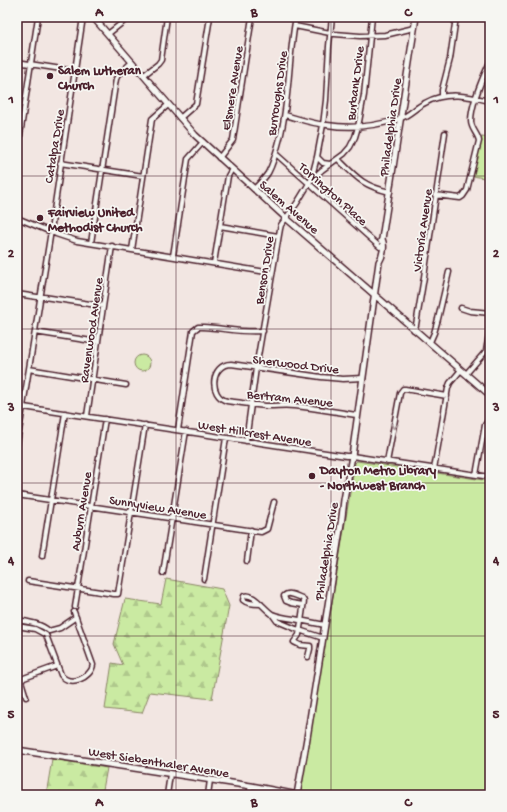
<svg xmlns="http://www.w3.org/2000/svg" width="507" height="812" font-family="'Gochi Hand',sans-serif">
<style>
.green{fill:#caeaa2;stroke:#8a8466}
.forest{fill:url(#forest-firs);stroke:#8a8466}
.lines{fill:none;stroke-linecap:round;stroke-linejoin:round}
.minor-casing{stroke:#4a1f2b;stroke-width:7}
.major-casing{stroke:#4a1f2b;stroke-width:8}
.minor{stroke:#f6f6f2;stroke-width:4}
.major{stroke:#f6f6f2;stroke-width:5}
.oneway{stroke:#a99598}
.grid{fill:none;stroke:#4a1f2b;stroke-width:1;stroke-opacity:0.55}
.poi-dot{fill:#4a1f2b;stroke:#f6f6f2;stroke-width:1.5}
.labels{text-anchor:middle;stroke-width:3.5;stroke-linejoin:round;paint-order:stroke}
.poi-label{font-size:13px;font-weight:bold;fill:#4a1f2b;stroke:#f6f6f2;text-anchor:start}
.street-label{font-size:13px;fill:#4a1f2b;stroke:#f6f6f2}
.neatline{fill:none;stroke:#4a1f2b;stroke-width:1.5}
.grid-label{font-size:13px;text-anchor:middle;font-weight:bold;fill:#4a1f2b}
</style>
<defs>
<pattern id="forest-firs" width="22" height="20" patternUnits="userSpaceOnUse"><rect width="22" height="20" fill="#caeaa2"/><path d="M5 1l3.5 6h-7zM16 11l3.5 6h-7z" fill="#afc88c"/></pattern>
</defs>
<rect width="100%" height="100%" fill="#f2e6e2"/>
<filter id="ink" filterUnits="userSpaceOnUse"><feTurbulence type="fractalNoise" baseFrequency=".025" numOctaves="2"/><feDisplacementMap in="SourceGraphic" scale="8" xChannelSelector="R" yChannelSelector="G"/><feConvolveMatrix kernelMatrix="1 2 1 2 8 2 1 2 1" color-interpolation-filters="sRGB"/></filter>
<g filter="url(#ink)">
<path class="green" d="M482,137l8,1v41l-17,-3z
M134 363a8 8 0 1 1 16 0a8 8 0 1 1-16 0Z
M357,461l133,20v314h-175l-10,-2 -4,-4 54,-326z"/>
<path class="forest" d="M166,579l56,10 7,17 -17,93 -62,-7 -8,21 -37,-4 7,-46 11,2 -9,-21 11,-45 36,5z
M52,759l55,9 -5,27h-56z"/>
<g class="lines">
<defs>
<path id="minor" d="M295,26l40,8 25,2 25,-1 29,-7
M108,34l15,-12 2,-5
M17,62l57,9
M144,75l14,-11 3,-4 6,-43
M442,96v-6l8,-31 6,-42
M285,115c14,4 28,9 42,10 24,4 49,1 72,-6 10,-3 17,-12 26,-16 21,-12 43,-7 65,-2
M180,118l16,-14 14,-87
M276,154l104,93
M17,155l21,-138
M317,157l6,6 7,1
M219,158l14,-18 19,-123
M338,159c19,19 25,27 52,33
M60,163l83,13
M311,180l11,-10 22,-16 6,-7 5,-10 3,-10 6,-32 8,-78
M254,189c5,-5 10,-10 14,-16 6,-11 9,-23 12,-35 10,-40 8,-81 16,-121
M435,195l25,3 3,-2 4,-6 12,-49c-1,-7 -8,-12 -8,-20 0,-16 12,-44 19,-59
M17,218l39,16 21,7 195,32
M220,226l58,10
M91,243l25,-164 2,-4 14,-13
M132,250l20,-131 16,-14
M173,256l15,-97 15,-17
M214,263l14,-87 4,-7
M17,294l20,3h7l59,9
M461,308l9,3 20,2
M414,330l2,-5 8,-48 21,-144
M35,332l63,10
M430,342l4,-9 4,-14 11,-47
M29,369l97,16
M466,374l20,-23 4,-23
M17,406l329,50h6l138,21
M357,415c-21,-3 -42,-7 -63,-9 -8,-1 -16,0 -25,0 -9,0 -18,-2 -27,-3 -5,-1 -10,-1 -15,-2 -19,-5 -16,-37 4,-37l90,13 22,2 20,-1
M87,416l25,-170
M178,430l15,-99 5,-4h5c20,1 40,6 60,4
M246,441l10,-73 24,-139 1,-4 16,-22 14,-23 6,-23 6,-32 3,-25 3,-54 3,-29
M17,444l33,-207 33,-220
M387,462l13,-69 3,-4h2l42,7
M434,469l14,-81 2,-5 11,-13
M476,475l9,-50 5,-7
M17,495l244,37 6,-3 7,-27
M42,556l23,-143
M247,561l4,-31
M163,573l23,-142
M204,579l22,-141
M28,581l86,13h4l27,-169
M261,604c-6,0 -14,0 -18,-4l1,-4c9,-4 20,13 28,18 6,3 14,4 22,5 10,2 21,4 31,6
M303,605l-12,-2 -5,-2 -2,-5c5,-5 12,0 18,2l2,3 -5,34 -5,7 6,3 10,1v3l-2,8
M75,607l30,-188
M272,614l5,7 19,8 27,9
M17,620c11,2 23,3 32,11l11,-3 16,-11
M17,626l18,3 11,6 15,40c9,12 30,3 32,-10l-19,-53
M26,697l-5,-16 3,-3 33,-12
M167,795l3,-21
M208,795l2,-15
M249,795l2,-9"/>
<path id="major" d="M93,17l102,118 91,83 204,177
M381,241l1,-2 34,-222
M17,750l234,36 47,9
M297,795l10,-57 35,-221 2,-17 8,-44 27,-194c4,-6 6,-17 3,-23"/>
</defs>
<use href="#minor" class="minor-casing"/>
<use href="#major" class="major-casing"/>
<use href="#minor" class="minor"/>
<use href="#major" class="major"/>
</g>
<defs><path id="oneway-chevron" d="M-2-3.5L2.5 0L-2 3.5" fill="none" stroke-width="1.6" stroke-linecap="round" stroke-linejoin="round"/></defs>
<use class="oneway" href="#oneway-chevron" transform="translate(394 426) rotate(100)"/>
</g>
<path class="grid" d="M176,17v778M331,17v778M17,176h473M17,329h473M17,483h473M17,636h473"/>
<g class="poi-dot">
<circle cx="50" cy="76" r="4"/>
<circle cx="40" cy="218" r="4"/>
<circle cx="312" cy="476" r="4"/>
</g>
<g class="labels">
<g class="poi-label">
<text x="58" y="74">Salem Lutheran<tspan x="58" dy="15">Church</tspan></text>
<text x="48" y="216">Fairview United<tspan x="48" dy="15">Methodist Church</tspan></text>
<text x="320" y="474">Dayton Metro Library<tspan x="320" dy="15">- Northwest Branch</tspan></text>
</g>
<g class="street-label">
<text transform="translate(354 83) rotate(-83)" y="5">Burbank Drive</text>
<text transform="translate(231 88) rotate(-81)" y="5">Elsmere Avenue</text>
<text transform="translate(276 93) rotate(-82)" y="5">Burroughs Drive</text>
<text transform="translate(389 127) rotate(-82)" y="5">Philadelphia Drive</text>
<text transform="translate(53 146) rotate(-81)" y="5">Catalpa Drive</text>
<text transform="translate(334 193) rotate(42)" y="5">Torrington Place</text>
<text transform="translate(290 206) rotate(41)" y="5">Salem Avenue</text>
<text transform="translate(421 230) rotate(-82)" y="5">Victoria Avenue</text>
<text transform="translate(263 270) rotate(-81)" y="5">Benson Drive</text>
<text transform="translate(90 330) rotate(-82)" y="5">Ravenwood Avenue</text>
<text transform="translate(296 363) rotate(7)" y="5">Sherwood Drive</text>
<text transform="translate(290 397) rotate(6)" y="5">Bertram Avenue</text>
<text transform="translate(255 432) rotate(9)" y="5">West Hillcrest Avenue</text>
<text transform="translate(158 506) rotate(9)" y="5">Sunnyview Avenue</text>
<text transform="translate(80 511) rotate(-81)" y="5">Auburn Avenue</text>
<text transform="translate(325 551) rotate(-81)" y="5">Philadelphia Drive</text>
<text transform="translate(159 761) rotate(9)" y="5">West Siebenthaler Avenue</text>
</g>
</g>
<rect width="507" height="812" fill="none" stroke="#f6f6f2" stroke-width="44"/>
<rect x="22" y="22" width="463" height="768" class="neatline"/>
<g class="grid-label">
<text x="99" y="16">A</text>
<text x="254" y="16">B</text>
<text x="408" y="16">C</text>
<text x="11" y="103">1</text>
<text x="496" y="103">1</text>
<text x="11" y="257">2</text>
<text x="496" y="257">2</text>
<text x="11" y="411">3</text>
<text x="496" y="411">3</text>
<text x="11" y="564">4</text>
<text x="496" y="564">4</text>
<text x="11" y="718">5</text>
<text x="496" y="718">5</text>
<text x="99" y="806">A</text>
<text x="254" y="806">B</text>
<text x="408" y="806">C</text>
</g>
</svg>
